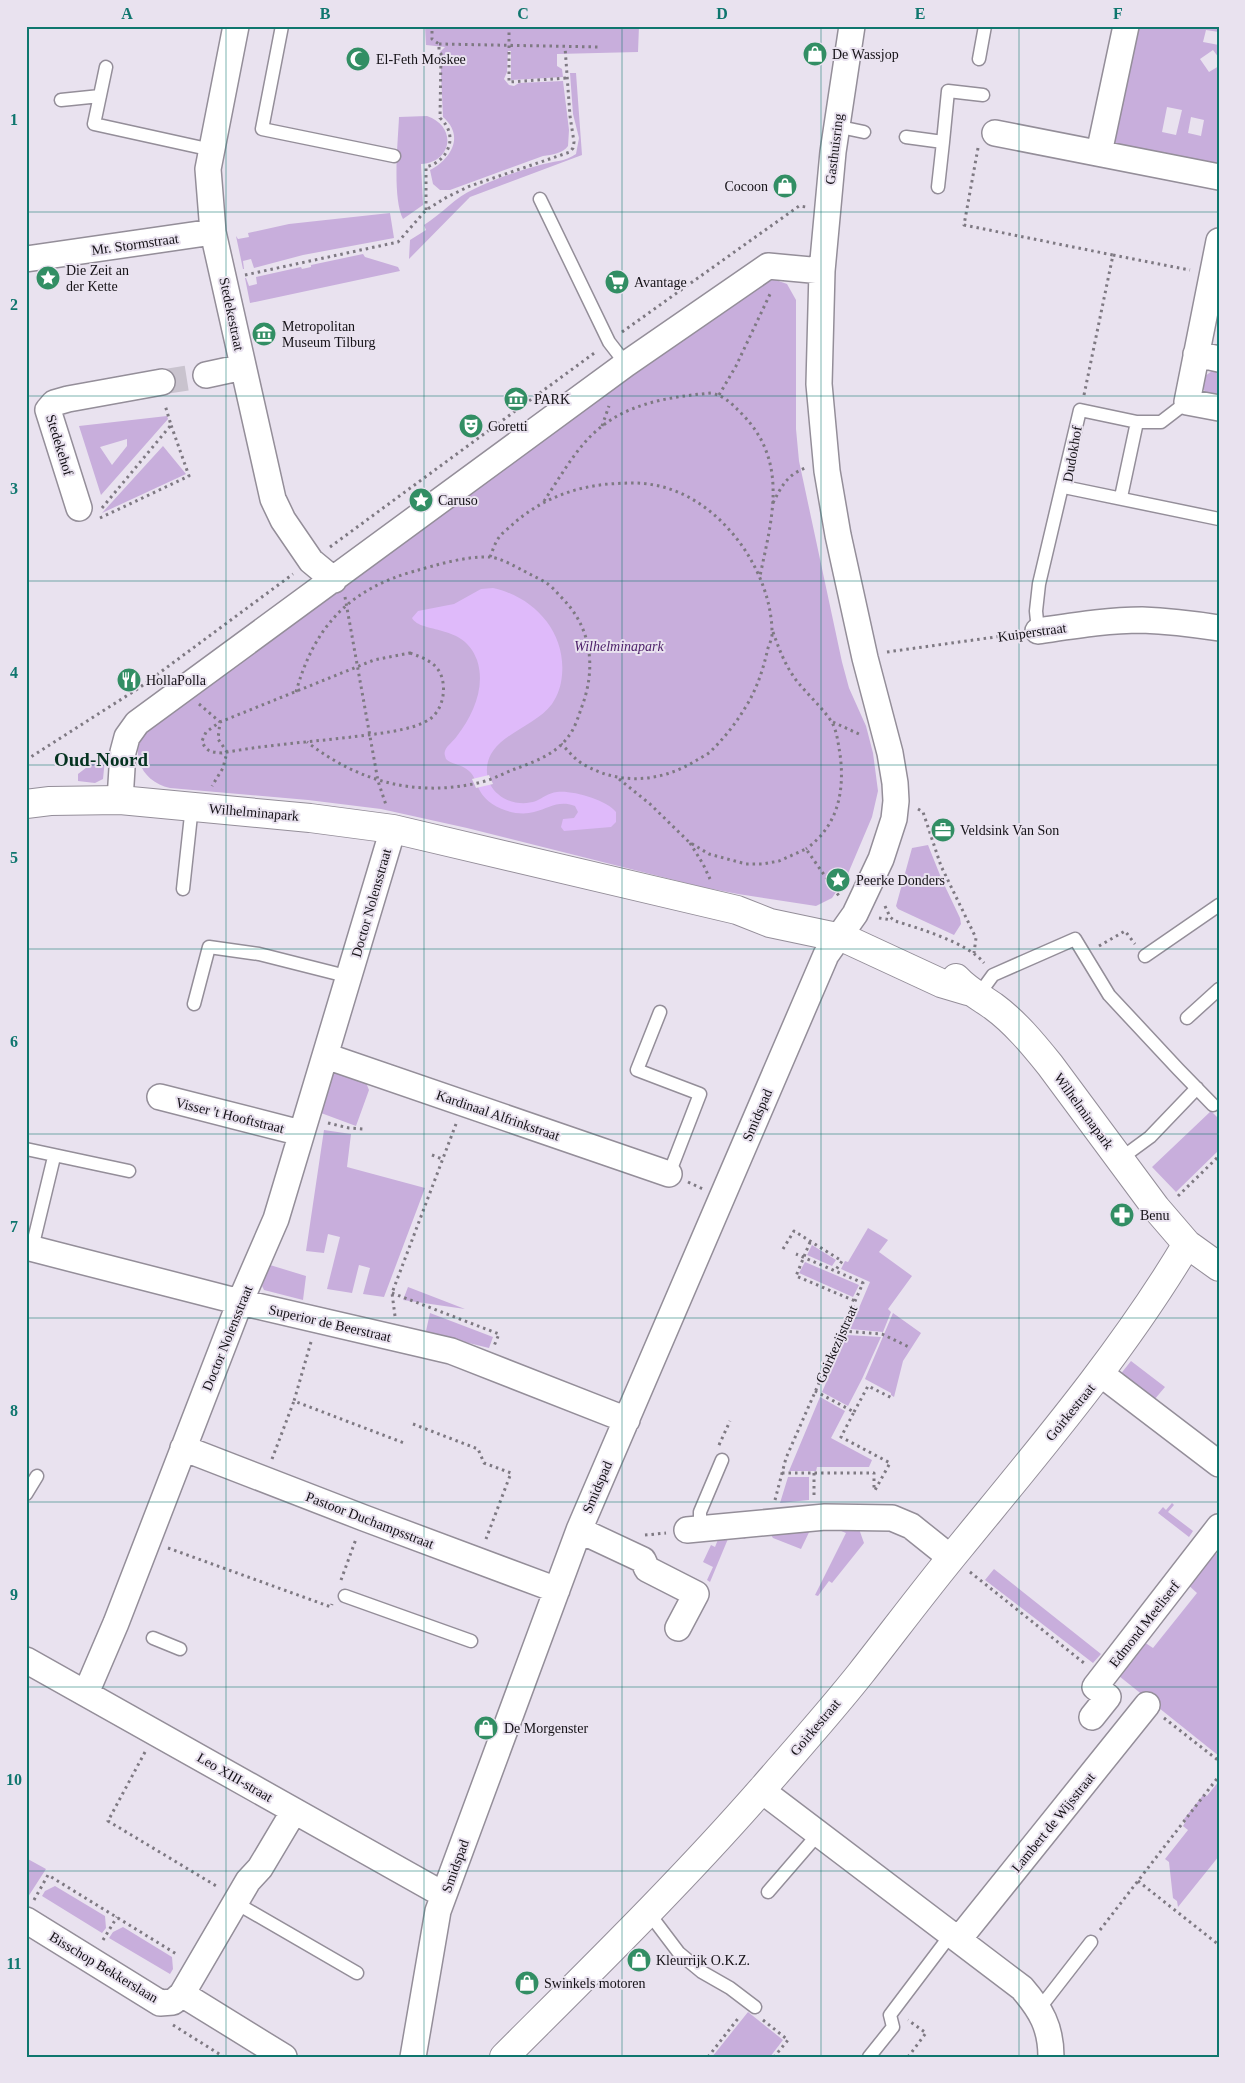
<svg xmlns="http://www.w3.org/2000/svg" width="1245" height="2083" font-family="Georgia,serif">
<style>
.green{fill:#c8aedc;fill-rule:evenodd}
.water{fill:#dfbafa}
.pier{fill:#e9e2ef}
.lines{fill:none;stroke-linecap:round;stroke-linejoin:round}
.minor-tunnel{stroke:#c9c3ce;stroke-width:25;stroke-dasharray:25 12;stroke-linecap:butt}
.service-casing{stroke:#948e99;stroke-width:15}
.minor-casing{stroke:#948e99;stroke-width:28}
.tertiary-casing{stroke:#948e99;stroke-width:30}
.path{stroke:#7e7982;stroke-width:3;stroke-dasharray:2.5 4;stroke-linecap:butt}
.service{stroke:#fff;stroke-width:12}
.minor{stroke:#fff;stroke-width:25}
.tertiary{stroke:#fff;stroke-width:28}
.grid{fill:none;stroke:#0f766e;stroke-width:1;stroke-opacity:0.55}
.labels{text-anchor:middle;stroke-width:4;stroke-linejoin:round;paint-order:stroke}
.poi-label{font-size:14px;fill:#141116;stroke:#e9e2ef;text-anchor:start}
.street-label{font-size:14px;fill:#141116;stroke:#e9e2ef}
.park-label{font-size:14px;font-style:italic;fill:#4d2069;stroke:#e9e2ef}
.district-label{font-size:19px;font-weight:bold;fill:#053320;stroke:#e9e2ef}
.neatline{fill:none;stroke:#0f766e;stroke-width:2}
.grid-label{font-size:16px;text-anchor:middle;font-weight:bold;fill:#0f766e}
</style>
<rect width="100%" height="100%" fill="#e9e2ef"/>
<path class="green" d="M425,26h214l-1,26 -81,2v12l5,3 1,8 -52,3v-29h-3l-1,21 -3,7 5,6 5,1 5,-3 44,-2 6,49 -1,16c-5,7 -16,9 -25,10l-93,34h-10l-7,-6 -3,-14c21,-11 35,-34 13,-53l-3,-65 5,-5 -19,-2z
M1135,26h84v6l-13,-2 -3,12 16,3v13l-6,-8 -13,9 9,13 10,-6v100l-103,-21 -2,-3zM1167,107l15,3 -6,25 -14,-3zM1191,117l13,3 -3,16 -13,-3z
M570,73h6l6,82 -112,42 -61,62 1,-19 16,-10 -2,-5c18,-11 31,-28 50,-36 20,-10 44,-18 66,-24 13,-4 25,-3 36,-11l3,-16 -6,-24z
M427,116c30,10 26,46 -6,48l2,41 -20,14c-11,-22 -5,-77 -4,-102z
M390,213l4,25 -91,17 -49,13 -3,-9 -8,2 1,8h-1l-7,-33 2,3 11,-2 -1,-4 41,-9z
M363,254l2,3 33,10 2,4 -150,32 -5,-25h1l3,8 8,-2 -1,-7 45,-10 1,2 9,-2v-2z
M773,279l14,5 9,16v129l3,32 43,201 7,26 17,38 7,27 5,38 -6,26 -25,59 -15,22 -16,8 -78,-12 -36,-7 -235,-59 -86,-19 -73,-9 -138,-12c-27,-6 -40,-31 -27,-56l486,-355 139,-97z
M1215,369h4v31l-11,-5 -5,-6 2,-13z
M167,416l1,3 -67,76 -22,-69zM127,439v7l-15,19 -12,-18z
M163,446l23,28 -84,39z
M100,757l5,2 -2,20 -8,4 -17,-2v-7z
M928,845l14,35 18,38 1,6 -7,11 -56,-26 -2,-3 16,-58z
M334,1068l31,12 4,10 -13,36 -35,-13z
M1211,1111l8,8v31l-43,42 -24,-25z
M324,1130l27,4 -4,33 78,21 -41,109 -21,-3 7,-26 -11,-3 -7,28 -25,-4 13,-52 -12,-3 -4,19 -18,-2z
M868,1228l20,12 -9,12 33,24 -24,33 3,3 -8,20 -33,-3 20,-47 -29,-13 4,-8 3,1z
M812,1245l24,15 -4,6 -25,-11z
M805,1262l54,23 -6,12 -54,-24z
M270,1265l36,11 -3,24 -39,-10 -2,-4z
M408,1287l57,22 -62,-9z
M430,1313l63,24 -4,11 -61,-15 -2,-2z
M893,1313l28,20 -18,28 -9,36 -3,-2v-2l-26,-14z
M847,1335l34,2 -19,42 -14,27 -26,-14z
M1131,1361l34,26 -11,13 -35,-24z
M820,1397l25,14 -14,27 41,22 -3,7h-52l-1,4h-27z
M788,1477h21v23l-29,3z
M1172,1503l2,2 -6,7 25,19 -4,6 -31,-24 5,-6 3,3z
M813,1524l-12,25 -28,-11 -2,-3z
M829,1526h29l6,17 -32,40 -3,-2 -11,15 -3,-1 31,-62z
M721,1532l27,1 -3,6 -15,-5 -20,48 -3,-2 6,-13 -10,-5 8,-17 4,2z
M1213,1551l6,4v201l-105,-84 27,-32 12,8 44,-55 -11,-10z
M994,1569l107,85 -8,9 -108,-83z
M1219,1781v75l-41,51 -1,-6 -4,-3 -4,-36 -4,-3 23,-29 -5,-4 3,-5 -2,-2 20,-25 3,2z
M26,1858l20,11 -20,31z
M55,1886l50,30 1,12 -4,5 -60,-37 3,-5z
M123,1927l49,30 1,12 -3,5 -61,-36 4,-6z
M748,2012l35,28 -13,17h-58z"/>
<path class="water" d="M493,588c41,9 73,44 69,87 -1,11 -4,20 -10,29 -15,20 -46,28 -59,47 -7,10 -8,22 -3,33 8,16 29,23 46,17 7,-3 12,-8 21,-9 15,-2 50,8 59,20v10l-5,5 -47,4 -3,-4 2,-8 11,-1 4,-6 -3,-6c-17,-6 -25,2 -41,6 -18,5 -45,-4 -54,-21 -4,-7 -5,-15 -11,-20 -7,-7 -17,-6 -23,-12 -1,-4 -2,-5 -1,-8 2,-6 9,-10 12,-15 16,-21 29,-49 20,-76 -13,-37 -56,-26 -65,-42l6,-7 36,-7 27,-15z"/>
<path class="pier" d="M489,775l4,9 -17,4 -4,-9z"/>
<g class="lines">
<path class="minor-tunnel" d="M162,382l44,-7"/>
<defs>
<path id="service" d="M282,26l-20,103 132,27
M979,59l6,-33
M106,67l-12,57 118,26
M61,100l39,-4
M845,128l19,4
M906,137l37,5 -5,45
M943,142l5,-51 35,4
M540,199l69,143 17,22
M1137,422h24l26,-20
M1064,487l155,32
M1038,631l-2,-20 3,-27 41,-174 57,12 -16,75
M183,889l9,-83
M1145,956l74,-51
M977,997l16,-22 82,-36 34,56 69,74 35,36
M194,1004l15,-57 50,7 91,23
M660,1012l-23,58 63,24 -31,80
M1187,1018l32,-29
M26,1149l103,22
M1120,1159l30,-22 47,-49
M32,1248l22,-91
M26,1494l11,-18
M700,1529v-17l22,-52
M345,1596l126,45
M153,1638l27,11
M768,1892l51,-59
M236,1903l121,70
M648,1912l31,41 23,19 28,16 25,19
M1039,2009l52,-67
M869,2057l24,-30 -3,-12 62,-82"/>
<path id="minor" d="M236,26l-28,143 5,63 60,267 10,21 28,41 23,19
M995,133l224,44
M1099,153l27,-127
M1219,241l-32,161 32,6
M26,259l187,-27
M1196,354l23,5
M206,375l37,-8
M79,508l-31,-98 6,-7 14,-4 94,-17
M1038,631c34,-5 69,-11 104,-11 26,1 51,4 77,8
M120,800l3,-48 4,-15 10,-14 489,-359 142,-98 54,5
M326,1056l343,118
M160,1097l141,36
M26,1247l214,55 211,49 176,69
M1101,1374l118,90
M183,1448l181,70 193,72
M579,1530l64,30 4,9 49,25 -18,34
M687,1530l138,-13 67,1 19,8 40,32
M26,1660l418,235
M86,1693l30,-70 124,-321 36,-83 117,-390
M1092,1717l16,-20 -13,-10 124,-160
M761,1790l261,198c19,22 29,39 29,69
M26,1920l134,83 13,-1 9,-8 66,-113 12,-13 34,-57
M959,1939l188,-234
M182,1994l102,63
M413,2057l25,-146 141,-381 247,-575 29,-41 26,-55 13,-40 2,-18 -1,-18 -5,-30 -25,-95 -27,-123 -11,-64 -8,-87 3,-113 11,-119 19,-126"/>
<path id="tertiary" d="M26,804l24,-3 70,-1 190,18 83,11 344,81 33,13 76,16 95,44 27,8
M956,978c11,12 24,19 37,28 22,16 40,38 57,59l106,143 31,36 32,23
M504,2057c88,-88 178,-176 260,-270 32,-37 66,-75 97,-114 33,-42 65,-85 99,-126 80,-98 162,-194 227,-303"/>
</defs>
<use href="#service" class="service-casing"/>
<use href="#minor" class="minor-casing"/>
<use href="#tertiary" class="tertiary-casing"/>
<path class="path" d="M509,26v56l58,-4
M439,44l160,3
M978,148l-14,77 149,30
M426,210v-43c23,-6 33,-32 14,-49l1,-64 -2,-4v-6l-7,-5v-13
M245,275l153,-33 28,-32 21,-13 23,-11 100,-34 3,-4 1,-6 -4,-26 -5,-69
M622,332l177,-126 7,1
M719,395l17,-29 35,-74
M1084,395l29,-140 77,15
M602,426l7,-20
M544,501c15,-22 31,-51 50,-68 32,-30 75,-36 117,-40 14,3 21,11 31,21 47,48 30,104 18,162
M773,503c8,-16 14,-28 32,-35
M102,508l69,-83 -6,-20
M100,518l89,-42 -18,-51
M330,547l267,-196
M490,557c3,-7 5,-15 10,-21 3,-4 9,-8 13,-12 27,-24 60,-37 96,-40 15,-1 30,-2 45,1 64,11 116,82 118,145 1,6 -2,13 -4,18 -5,22 -11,41 -23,60 -9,15 -20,29 -32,41 -4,5 -11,8 -16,11 -35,22 -77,26 -114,4 -8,-4 -15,-14 -22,-20
M345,597l33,184 8,24
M773,632c6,17 12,33 23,48 11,14 25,26 35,41 6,9 7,22 9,33 5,37 -2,72 -34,95
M887,652l130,-18
M410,653c14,5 28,10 32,25 4,14 0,32 -12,41 -17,12 -57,15 -78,18 -43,5 -87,8 -130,16 -11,-1 -16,-1 -20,-12l4,-9 14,-10 154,-62z
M296,692c18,-65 53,-103 119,-121 21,-6 51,-15 73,-14 11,0 26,9 36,14 7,4 14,7 21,11 5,3 10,8 14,13 33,31 38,73 22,114 -3,9 -7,21 -13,28 -12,17 -34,25 -53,32 -11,4 -21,10 -33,13 -65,16 -123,0 -175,-40
M199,704l21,18 -2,17 9,13 -4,16 -11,18
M833,722l28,13
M26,760l113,-72 154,-114
M619,779l31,25 39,38 20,12 37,10h17l16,-3 27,-12 33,47
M918,809l5,3 18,54 35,72 -2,15
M690,843l13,21 7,15
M885,906l5,11 5,4c26,8 73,22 89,42
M879,918l13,2
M1099,946l26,-15 10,13
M328,1123l21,5 15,1
M432,1155l10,4
M688,1182l15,7
M1178,1196l41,-40
M810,1242l-14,34 59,25
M783,1249l11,-18 48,30 -7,10
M392,1293l107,41 -5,12
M395,1316l-3,-23 64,-169
M843,1331l39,3 27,13
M311,1342l-17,59 110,42
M815,1391l39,21 -13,25 49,26 -16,29
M854,1412l14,-26 24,12
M413,1424l65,25 6,14 27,10 -25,66
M719,1445l11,-24
M272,1459l22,-58
M782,1473h92v18
M814,1473v22
M775,1500l11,-42 77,-175 -67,-29
M645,1535l21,-2
M168,1548l163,59 1,-3
M970,1572l114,91
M341,1580l15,-41
M1164,1718l55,43
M145,1752l-37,69 110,66
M1138,1881l81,64
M34,1900l14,-25 130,80
M1100,1930l119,-154
M103,1940l14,-23
M763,2020l25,20 -14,17
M173,2025l51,32
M708,2057l32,-41
M908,2057l18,-24 -18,-13"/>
<use href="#service" class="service"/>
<use href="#minor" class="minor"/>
<use href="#tertiary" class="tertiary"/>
</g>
<path class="grid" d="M226,26v2031M424,26v2031M622,26v2031M821,26v2031M1019,26v2031M26,212h1193M26,396h1193M26,581h1193M26,765h1193M26,949h1193M26,1134h1193M26,1318h1193M26,1502h1193M26,1687h1193M26,1871h1193"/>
<defs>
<symbol id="shop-disc" viewBox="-11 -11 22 22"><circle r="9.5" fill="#328e64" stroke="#e9e2ef"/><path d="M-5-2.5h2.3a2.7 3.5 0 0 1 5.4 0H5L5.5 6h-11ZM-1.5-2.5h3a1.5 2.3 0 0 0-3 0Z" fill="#fff"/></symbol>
<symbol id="mosque-disc" viewBox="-11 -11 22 22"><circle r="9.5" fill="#328e64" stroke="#e9e2ef"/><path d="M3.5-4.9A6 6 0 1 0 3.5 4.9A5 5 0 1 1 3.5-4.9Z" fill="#fff"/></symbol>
<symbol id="sight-disc" viewBox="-11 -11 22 22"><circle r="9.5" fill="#328e64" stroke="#e9e2ef"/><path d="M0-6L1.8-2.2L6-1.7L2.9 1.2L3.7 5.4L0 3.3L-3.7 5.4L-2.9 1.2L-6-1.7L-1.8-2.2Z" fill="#fff"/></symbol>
<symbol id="supermarket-disc" viewBox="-11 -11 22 22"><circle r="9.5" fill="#328e64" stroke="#e9e2ef"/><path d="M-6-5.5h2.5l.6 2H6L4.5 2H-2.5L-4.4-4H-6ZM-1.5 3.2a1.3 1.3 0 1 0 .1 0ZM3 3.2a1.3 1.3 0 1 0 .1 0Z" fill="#fff"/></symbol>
<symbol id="museum-disc" viewBox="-11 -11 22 22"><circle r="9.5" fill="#328e64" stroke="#e9e2ef"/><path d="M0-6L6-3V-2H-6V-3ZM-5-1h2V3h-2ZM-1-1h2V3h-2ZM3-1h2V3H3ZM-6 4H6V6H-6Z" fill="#fff"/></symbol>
<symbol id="theatre-disc" viewBox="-11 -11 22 22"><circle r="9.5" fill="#328e64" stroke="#e9e2ef"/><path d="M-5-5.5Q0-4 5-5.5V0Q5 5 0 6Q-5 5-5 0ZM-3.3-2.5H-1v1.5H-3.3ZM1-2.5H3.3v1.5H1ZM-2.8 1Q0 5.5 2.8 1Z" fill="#fff"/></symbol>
<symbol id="restaurant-disc" viewBox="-11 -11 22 22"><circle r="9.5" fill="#328e64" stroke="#e9e2ef"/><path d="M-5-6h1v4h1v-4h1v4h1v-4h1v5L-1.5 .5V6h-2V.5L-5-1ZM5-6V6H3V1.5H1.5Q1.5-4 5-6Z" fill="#fff"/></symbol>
<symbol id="office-disc" viewBox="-11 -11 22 22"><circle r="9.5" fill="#328e64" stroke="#e9e2ef"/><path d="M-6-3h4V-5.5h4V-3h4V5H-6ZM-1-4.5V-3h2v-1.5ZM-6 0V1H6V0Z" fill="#fff"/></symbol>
<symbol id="pharmacy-disc" viewBox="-11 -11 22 22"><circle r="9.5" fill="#328e64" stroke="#e9e2ef"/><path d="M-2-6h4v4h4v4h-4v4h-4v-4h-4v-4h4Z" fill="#fff"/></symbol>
</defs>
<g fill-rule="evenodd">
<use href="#shop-disc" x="801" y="40" width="28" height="28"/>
<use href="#mosque-disc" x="344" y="45" width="28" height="28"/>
<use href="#shop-disc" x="771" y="172" width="28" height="28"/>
<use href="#sight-disc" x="34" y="264" width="28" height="28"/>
<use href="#supermarket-disc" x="603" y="268" width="28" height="28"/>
<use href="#museum-disc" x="250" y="320" width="28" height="28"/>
<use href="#museum-disc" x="502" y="385" width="28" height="28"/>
<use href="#theatre-disc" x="457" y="412" width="28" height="28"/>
<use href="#sight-disc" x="407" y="486" width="28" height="28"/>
<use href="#restaurant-disc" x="115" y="666" width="28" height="28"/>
<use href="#office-disc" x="929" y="816" width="28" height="28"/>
<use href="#sight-disc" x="824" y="866" width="28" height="28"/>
<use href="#pharmacy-disc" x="1108" y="1201" width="28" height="28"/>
<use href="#shop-disc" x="472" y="1714" width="28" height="28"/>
<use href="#shop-disc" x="625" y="1946" width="28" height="28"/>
<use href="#shop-disc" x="513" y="1969" width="28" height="28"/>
</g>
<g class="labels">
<g class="poi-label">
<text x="832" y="59">De Wassjop</text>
<text x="376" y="64">El-Feth Moskee</text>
<text x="768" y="191" text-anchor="end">Cocoon</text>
<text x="66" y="275">Die Zeit an<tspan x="66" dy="16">der Kette</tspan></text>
<text x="634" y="287">Avantage</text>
<text x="282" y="331">Metropolitan<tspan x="282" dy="16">Museum Tilburg</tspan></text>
<text x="534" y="404">PARK</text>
<text x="488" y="431">Goretti</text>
<text x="438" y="505">Caruso</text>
<text x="146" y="685">HollaPolla</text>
<text x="960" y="835">Veldsink Van Son</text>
<text x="856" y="885">Peerke Donders</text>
<text x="1140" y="1220">Benu</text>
<text x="504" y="1733">De Morgenster</text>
<text x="656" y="1965">Kleurrijk O.K.Z.</text>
<text x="544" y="1988">Swinkels motoren</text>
</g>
<g class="street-label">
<text transform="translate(834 149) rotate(-83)" y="5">Gasthuisring</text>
<text transform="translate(135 244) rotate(-8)" y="5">Mr. Stormstraat</text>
<text transform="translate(232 314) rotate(78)" y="5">Stedekestraat</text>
<text transform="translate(60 445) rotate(73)" y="5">Stedekehof</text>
<text transform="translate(1072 454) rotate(-80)" y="5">Dudokhof</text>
<text transform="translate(1032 632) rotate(-8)" y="5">Kuiperstraat</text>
<text transform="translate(254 812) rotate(5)" y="5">Wilhelminapark</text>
<text transform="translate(371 903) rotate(-74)" y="5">Doctor Nolensstraat</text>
<text transform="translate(1084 1111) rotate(54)" y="5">Wilhelminapark</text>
<text transform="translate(230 1115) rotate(14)" y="5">Visser 't Hooftstraat</text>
<text transform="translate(498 1115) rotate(19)" y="5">Kardinaal Alfrinkstraat</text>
<text transform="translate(757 1115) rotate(-67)" y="5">Smidspad</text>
<text transform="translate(330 1323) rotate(13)" y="5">Superior de Beerstraat</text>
<text transform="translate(227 1338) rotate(-68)" y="5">Doctor Nolensstraat</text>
<text transform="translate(836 1344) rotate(-66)" y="5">Goirkezijstraat</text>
<text transform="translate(1070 1412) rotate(-51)" y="5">Goirkestraat</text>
<text transform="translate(597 1487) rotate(-67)" y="5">Smidspad</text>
<text transform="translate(370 1520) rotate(21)" y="5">Pastoor Duchampsstraat</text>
<text transform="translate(1144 1624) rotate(-52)" y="5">Edmond Meeliserf</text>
<text transform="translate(815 1727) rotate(-50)" y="5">Goirkestraat</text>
<text transform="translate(235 1777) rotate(30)" y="5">Leo XIII-straat</text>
<text transform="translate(1053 1822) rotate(-51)" y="5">Lambert de Wijsstraat</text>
<text transform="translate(455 1866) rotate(-70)" y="5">Smidspad</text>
<text transform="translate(104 1967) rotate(31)" y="5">Bisschop Bekkerslaan</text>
</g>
<g class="park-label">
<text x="619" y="651">Wilhelminapark</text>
</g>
<g class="district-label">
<text x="101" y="766">Oud-Noord</text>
</g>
</g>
<rect width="1245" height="2083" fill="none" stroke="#e9e2ef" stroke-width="55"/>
<rect x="28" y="28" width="1190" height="2028" class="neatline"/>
<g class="grid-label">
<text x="127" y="19">A</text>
<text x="325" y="19">B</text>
<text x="523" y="19">C</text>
<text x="722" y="19">D</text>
<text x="920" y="19">E</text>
<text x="1118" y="19">F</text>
<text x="14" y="125">1</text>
<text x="14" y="310">2</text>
<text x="14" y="494">3</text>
<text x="14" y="678">4</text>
<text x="14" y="863">5</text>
<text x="14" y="1047">6</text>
<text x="14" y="1232">7</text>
<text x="14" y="1416">8</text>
<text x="14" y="1600">9</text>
<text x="14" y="1785">10</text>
<text x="14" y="1969">11</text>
</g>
</svg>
